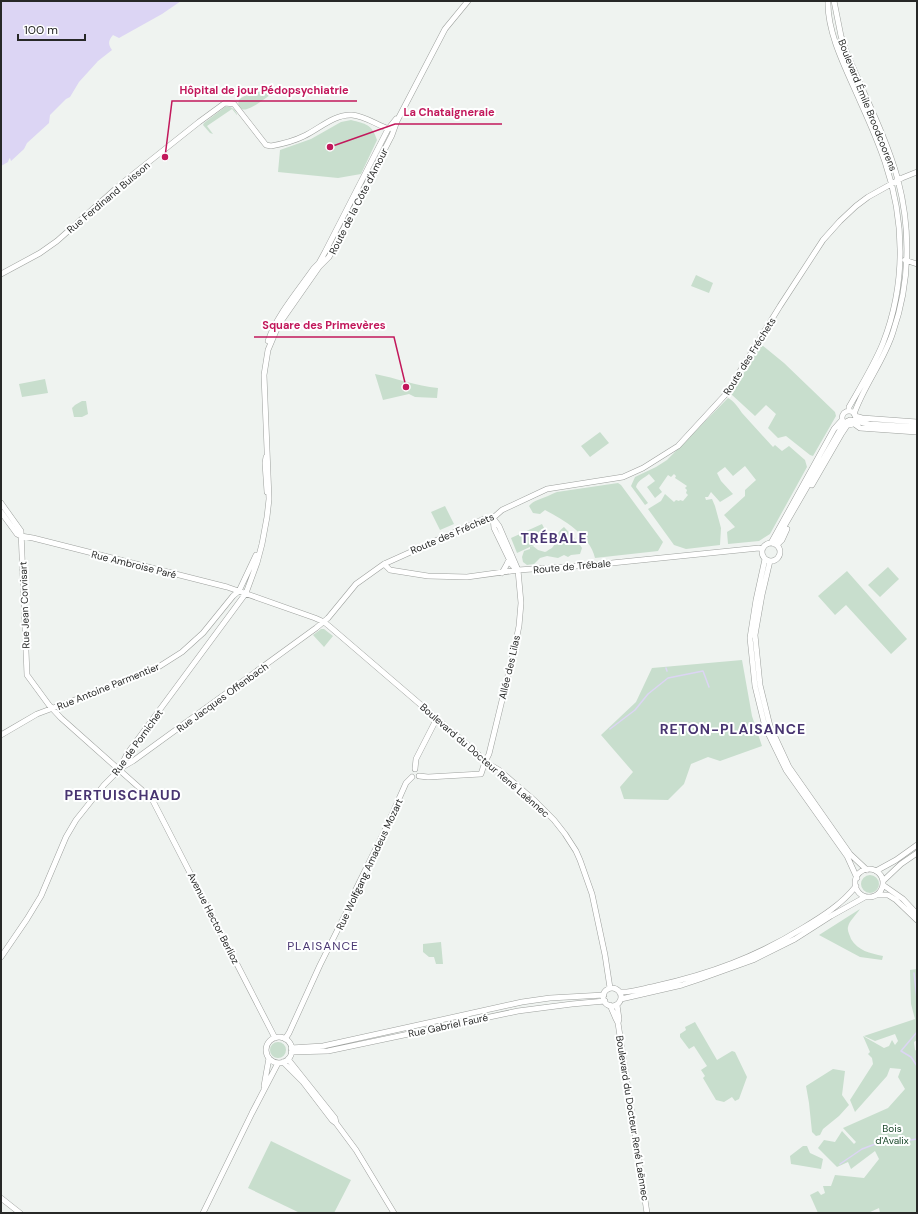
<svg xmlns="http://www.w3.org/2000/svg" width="918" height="1214" font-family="'DM Sans',sans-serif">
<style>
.green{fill:#c8decd}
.water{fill:#dcd5f4}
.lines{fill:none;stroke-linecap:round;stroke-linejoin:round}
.stream{stroke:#dcd5f4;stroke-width:1.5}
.secondary-casing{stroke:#9da09d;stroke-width:6}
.secondary{stroke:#fff;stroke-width:5}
.labels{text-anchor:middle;stroke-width:4;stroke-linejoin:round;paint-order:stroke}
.street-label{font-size:10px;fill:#272827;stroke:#feffff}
.park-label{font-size:10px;fill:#1b492b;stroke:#feffff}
.quarter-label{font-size:12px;letter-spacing:1px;fill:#483571;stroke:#feffff}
.district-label{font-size:14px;font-weight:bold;letter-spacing:1px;fill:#483571;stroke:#feffff}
.leader{fill:none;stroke:#c2185b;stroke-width:1.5}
.callout-dot{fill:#c2185b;stroke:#feffff;stroke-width:1.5}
.callout-label{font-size:11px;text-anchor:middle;font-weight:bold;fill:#c2185b;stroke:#feffff;stroke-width:4;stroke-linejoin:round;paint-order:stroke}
</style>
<rect width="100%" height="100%" fill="#eff3f0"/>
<path class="green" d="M269,89l3,5c-7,4 -17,13 -25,15 -7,3 -12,-6 -6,-11 7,-5 20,-6 28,-9z
M225,107c7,-1 9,2 12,7v1l-5,-6 -25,17 6,8 -3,-1 -7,-8 1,-2z
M351,120c15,4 21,4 26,20l-16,34 -23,4 -60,-6 2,-22 31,-11 30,-17z
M696,275l17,8 -4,10 -18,-7z
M762,345l22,18 51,49 1,4 -23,40 -3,-1 -24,-19 -8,2 -10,-10 8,-14 -10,-9 -11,11 -24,-22 26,-43z
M375,374c21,4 41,12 63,14l-1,10 -22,-1 -6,-3 -26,6z
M45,379l3,14 -26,4 -3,-13z
M728,398c6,3 10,9 14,15l31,34 2,-2 7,6 7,-5 16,14 2,7 -37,67 -11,7 -31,3 -1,-12 8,-5 -11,-12 21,-19v-6l11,-10 -11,-14 -12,10 -8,-9 -8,6 4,8 12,13 -13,8 -9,-10 -3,5h-3l1,3 6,-1 3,7 6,22 -1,17 -34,4 -12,-4 -26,-36 13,-8 4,-7 9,8 2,-2 3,1 1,-1 3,1 5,-6 -2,-2 1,-3 -2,-2 2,-2 -12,-8 1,-2 -2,-2 -3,3 -3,-2 -9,13 3,4 -7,6 -8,-11 8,-6 -6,-7c-5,4 -12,7 -13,13l12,16 -3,2 -14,-19 4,-9 21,-10 11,-7z
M82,401h4l2,13 -6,3h-8l-2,-9 3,-3z
M600,432l9,11 -19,14 -9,-11z
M618,483l3,2 42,57 -5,9 -63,7c-5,-23 -31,-38 -50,-48l-5,4 -7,-1 -4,-7c5,-6 12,-7 19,-10 3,-1 5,-3 9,-4z
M445,506l9,18 -14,6 -9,-18z
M542,524l7,14 -32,15 -6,-15z
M564,527l14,15 4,6 -2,6 -9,1 -3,2 -4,-2 -6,3 -11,-2 -7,2 -6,6 -7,1 -4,-3 -1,-5 2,-6 6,-2v-2l3,-1 5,4 7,2c1,0 6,-4 7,-4 6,-6 1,-13 12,-21z
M888,567l11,12 -19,18 -12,-12z
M847,571l60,68 -16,15 -45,-49 -11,10 -17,-19z
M321,629h3l9,7 -9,11 -11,-12z
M742,660l10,56 10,30 -42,15 -12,-4 -17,7 -7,20 -16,16 -44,-1 -4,-12 13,-15 -32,-37 35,-33 16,-34z
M861 884a9 9 0 1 1 18 0a9 9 0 1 1-18 0Z
M860,909c-3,5 -11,12 -12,18 -1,4 2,8 3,12 7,12 19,14 32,17l-1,4 -22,-3 -41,-22z
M441,942l2,22h-7l-2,-7h-5l-6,-5v-8z
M917,969v71l-3,2 1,8 2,1v162h-37l-1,-5 -11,5h-50l-8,-18 8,-4 3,4 4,-2 -2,-7h8l4,-11 29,3 15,-19 -4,-8 -24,18 -3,-7 -11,5 -19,-19 6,-8 11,2 7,-11 12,13 2,-2 -13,-14 45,-20 17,-19 -7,-12 3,-8 -11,-1 -3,8 -32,36 -5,-12 23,-36 -1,-6 -4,-4 2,-2 -7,-16 21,12 5,-2 3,-6 3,5 3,-4 -3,-7 -20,7 -11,-5 51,-17 -4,-15 -1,-34z
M695,1022l22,38 15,-9 3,1 12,25 -8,22 -4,2 -3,-4 -8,5 -8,-2 -13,-22 2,-2 -4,-6 6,-4 -13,-20 -5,3 -9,-12v-3l6,-4 -1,-3z
M270 1050a8 8 0 1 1 16 0a8 8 0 1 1-16 0Z
M833,1069l12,2 -3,24 7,10 -10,11 -16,13 -3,6 -4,1 -4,-4 -3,-29 -3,-17z
M271,1141l80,39 -17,33h-34l-52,-25z
M803,1146h4l3,7 13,6 -2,10 -30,-5 -1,-8z"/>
<path class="water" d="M1,1h180l-19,13 -43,24 -6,-3c-5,6 -5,9 -1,15l-14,11 -19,21 -9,15 -4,2 -16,16 -1,8 -22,20 -3,6 -13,12 -1,-3 -1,1 -1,3 -7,4z"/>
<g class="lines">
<path class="stream" d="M666,668l1,3
M610,729l25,-19 13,-16 20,-16 35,-7 6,16
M914,973l3,26
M917,1032l-16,19 10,6 6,9
M840,1164l22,-15 16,-6 20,-1 19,-3"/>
<defs>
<path id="secondary" d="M828,1c-1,33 19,70 32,100 9,20 18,40 25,61 20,59 21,122 -2,181 -9,22 -22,43 -34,64v4
M834,1l7,35 5,15c17,42 40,85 52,129 13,50 12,103 -5,152 -9,29 -29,53 -39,82
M905,260l12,4
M1,274l39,-21 17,-12 64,-57 78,-62 26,-19 9,1 32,41 5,1c11,-2 23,-5 33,-10 15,-7 30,-22 48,-21 13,1 25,10 37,14
M268,341c9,-26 30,-50 46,-73l5,-5 6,-11 63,-123 8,-10
M842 418a7 7 0 1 1 14 0a7 7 0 1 1-14 0Z
M855,416l7,2 55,4
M853,423l7,5 57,4
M266,457l-1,6 2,29
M812,485l30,-52 6,-9
M1,503l20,28 6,144 22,30 12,13 91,81 123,239
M1,512l16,22 4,2 12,2 194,49 88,31 9,4 5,4 148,127 8,9 14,8 36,31 19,19 11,14 11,17 4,9 12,34 13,61 5,33
M493,518l1,10 15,31 2,5 6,6
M771,543l63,-114 8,-9
M762 552a9 9 0 1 1 18 0a9 9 0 1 1-18 0Z
M774,544l70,-121 6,-3 19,4 48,3
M777,545l5,-5 5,-11
M765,559l-9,41 -6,38 5,48 10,41 21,43 61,86 10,22
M770,561l-8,34 -7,40 5,50 10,41 19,41 61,87 17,16
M384,564l6,6 38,6 39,1 51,-7 74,-5 167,-17 3,1
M502,573l5,-9 2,-5
M1,735l36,-21 102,-38 21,-10 22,-14 21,-19 30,-37 6,-5 17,-36
M119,769l14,-8 183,-133 12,-10 28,-34 28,-20 100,-45 9,-1 9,-8 45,-21 76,-12 20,-9 35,-22 48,-52 54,-88 43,-66 17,-19 16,-15 12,-9 34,-19 15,-6
M415,769l1,-10 21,-41
M419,776l9,1 53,-3 4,-12 4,-8 24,-99 6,-29 2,-23 -3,-33 -19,-44 -6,-8
M855 883a14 14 0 1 1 28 0a14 14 0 1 1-28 0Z
M876,871l20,-11 21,-15
M883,881l18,-17 16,-11
M883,885l20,14 14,15
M877,895h11l8,5 21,20
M1,957l26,-38 14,-23 25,-59 10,-17 28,-35 15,-15 8,-16 119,-161 11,-30 5,-19 5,-27 2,-18 -5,-124 4,-25 8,-19 6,-11 37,-53 10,-10 63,-122 5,-14 48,-92 23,-28
M603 997a9 9 0 1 1 18 0a9 9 0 1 1-18 0Z
M620,992c11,1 25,-4 36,-6 54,-12 100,-29 147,-58 20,-12 39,-24 53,-42
M621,999l61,-14 18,-6 53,-19 42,-21 36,-23 34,-19
M610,1005l6,14 2,4
M617,1005l2,14 -1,4 29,190
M266 1050a13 13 0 1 1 26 0a13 13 0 1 1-26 0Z
M285,1039l4,-6 31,-68 33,-66 2,-8 31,-63 20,-45 6,-6
M291,1048l32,-2 199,-44 28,-4 54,-3
M291,1052l37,-1 190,-40 54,-7 33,-3
M288,1059l47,59 1,5 20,27 38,63
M283,1062l20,20 29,38 4,3
M264,1086l5,-28
M1,1198l19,15
M203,1213l49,-100 26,-50"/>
</defs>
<use href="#secondary" class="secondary-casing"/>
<use href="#secondary" class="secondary"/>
</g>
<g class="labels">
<g class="street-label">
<text transform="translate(868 105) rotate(68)" y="4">Boulevard Émile Broodcoorens</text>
<text transform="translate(108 197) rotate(-40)" y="4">Rue Ferdinand Buisson</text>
<text transform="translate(358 201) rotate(-63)" y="4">Route de la Côte d'Amour</text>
<text transform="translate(749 356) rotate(-58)" y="4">Route des Fréchets</text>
<text transform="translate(452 533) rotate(-23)" y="4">Route des Fréchets</text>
<text transform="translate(134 564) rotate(14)" y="4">Rue Ambroise Paré</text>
<text transform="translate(572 566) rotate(-5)" y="4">Route de Trébale</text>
<text transform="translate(24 605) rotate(-92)" y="4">Rue Jean Corvisart</text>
<text transform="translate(509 667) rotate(-77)" y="4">Allée des Lilas</text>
<text transform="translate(108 686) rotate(-22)" y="4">Rue Antoine Parmentier</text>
<text transform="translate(222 697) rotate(-36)" y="4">Rue Jacques Offenbach</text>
<text transform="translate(137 742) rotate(-54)" y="4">Rue de Pornichet</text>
<text transform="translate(485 760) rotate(41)" y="4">Boulevard du Docteur René Laënnec</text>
<text transform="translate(369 864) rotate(-65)" y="4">Rue Wolfgang Amadeus Mozart</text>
<text transform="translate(214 918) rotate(63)" y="4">Avenue Hector Berlioz</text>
<text transform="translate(448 1025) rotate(-12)" y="4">Rue Gabriel Fauré</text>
<text transform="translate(633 1118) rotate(81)" y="4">Boulevard du Docteur René Laënnec</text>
</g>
<g class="park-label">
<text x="892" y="1132">Bois<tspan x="892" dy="12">d'Avalix</tspan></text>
</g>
<g class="quarter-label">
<text x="323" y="950">PLAISANCE</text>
</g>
<g class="district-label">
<text x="554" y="543">TRÉBALE</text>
<text x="733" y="734">RETON-PLAISANCE</text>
<text x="123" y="800">PERTUISCHAUD</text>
</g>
</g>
<path class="leader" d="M165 157L172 101H357M330 147L395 124H502M406 387L394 337H254"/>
<g class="callout-dot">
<circle cx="165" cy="157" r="4"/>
<circle cx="330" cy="147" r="4"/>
<circle cx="406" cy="387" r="4"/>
</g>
<g class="callout-label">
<text x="264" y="94">Hôpital de jour Pédopsychiatrie</text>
<text x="449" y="116">La Chataigneraie</text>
<text x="324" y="329">Square des Primevères</text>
</g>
<rect width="918" height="1214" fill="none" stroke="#272827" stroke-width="4"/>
<path d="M18 34v6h67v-6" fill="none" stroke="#272827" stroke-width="2"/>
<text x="24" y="34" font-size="12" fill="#272827" stroke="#feffff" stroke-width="3" paint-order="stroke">100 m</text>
</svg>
